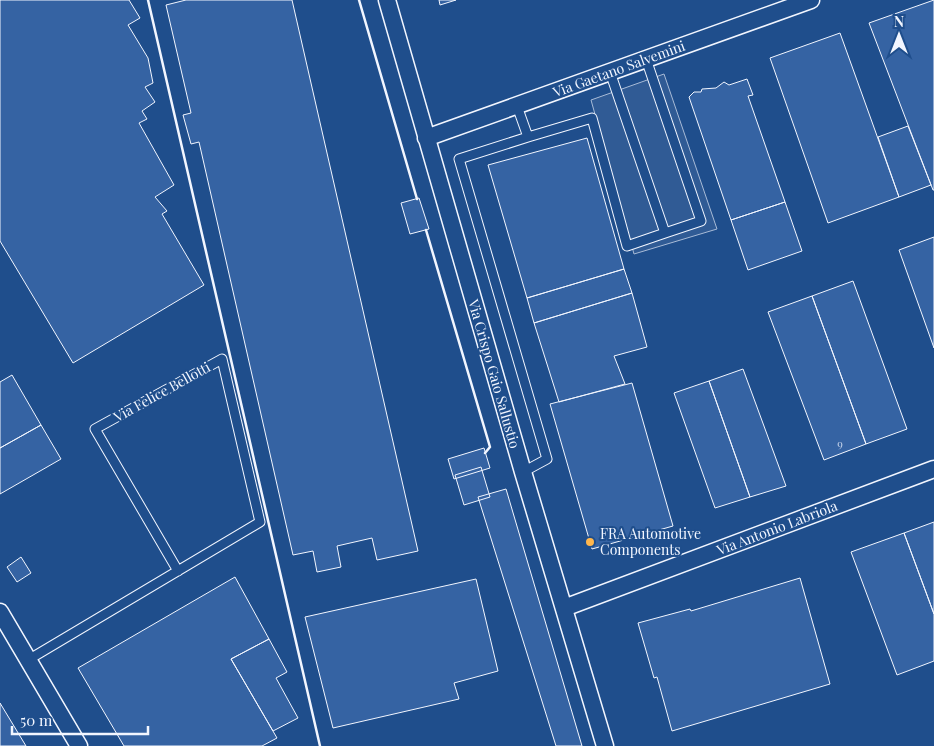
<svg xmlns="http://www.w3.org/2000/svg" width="934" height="746" font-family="'Playfair Display',serif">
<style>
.parking{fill:#305b95;stroke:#a8bbd7}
.building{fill:#3563a3;stroke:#f2f6ff}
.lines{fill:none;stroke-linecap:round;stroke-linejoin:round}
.lane-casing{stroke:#f2f6ff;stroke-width:11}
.street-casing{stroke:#f2f6ff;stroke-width:19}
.lane{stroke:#1f4e8c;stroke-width:9}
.street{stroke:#1f4e8c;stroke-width:16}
.wall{stroke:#f2f6ff;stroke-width:2.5}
.poi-dot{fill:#ffb74d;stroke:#1f4e8c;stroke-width:2}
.labels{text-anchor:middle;stroke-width:4;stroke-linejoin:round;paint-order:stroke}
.number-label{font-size:11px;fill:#c3d1e8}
.street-label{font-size:14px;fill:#f2f6ff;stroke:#1f4e8c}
.poi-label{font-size:14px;fill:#f2f6ff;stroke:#1f4e8c;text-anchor:start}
</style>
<rect width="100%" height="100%" fill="#1f4e8c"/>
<path class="parking" d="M664,74l53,155 -83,25 -43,-154z"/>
<path class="building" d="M0,0h129l11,18 -12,7 20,33 5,25 -8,4 10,15 -13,9 5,8 -8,4 35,62 -19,12 12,14 -5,3 42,71 -131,78 -73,-122z
M186,0h106l126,551 -41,9 -5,-22 -35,8 4,21 -24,5 -4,-21 -20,4 -94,-413 -8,2 -8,-29 8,-2 -25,-108z
M439,0h17l-16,5z
M934,0v190h-1l-64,-167z
M840,33l59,164 -71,26 -58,-165z
M747,79l6,16 -5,1 37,106 -54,18 -42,-123 5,-5h7l1,-3 14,-1 8,-6 5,3z
M908,126l23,59 -32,12 -21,-60z
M587,138l37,131 -97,29 -39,-133z
M419,198l10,31 -19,5 -9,-31z
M785,202l17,49 -54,19 -17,-50z
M934,237v111l-35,-98z
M624,269l8,24 -98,30 -7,-25z
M853,281l54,148 -41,15 -54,-148z
M632,293l15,54 -33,9 11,28 -66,18 -25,-79z
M812,296l54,148 -42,16 -56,-148z
M743,369l43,117 -36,11 -41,-116z
M12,375l29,50 -41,23v-66z
M709,381l41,116 -35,11 -41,-115z
M632,383l41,143 -81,23 -42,-145z
M41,425l20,34 -61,35v-46z
M484,448l6,20 -36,11 -6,-20z
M481,467l9,30 -26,8 -9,-30z
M506,489l76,257h-26l-78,-249z
M934,522v92l-30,-81z
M904,533l30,81v47l-37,14 -46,-123z
M21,557l10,16 -14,9 -10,-15z
M235,577l34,62 -38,20 46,79 -15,8h-138l-46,-78z
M800,578l30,106 -158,47 -15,-54 -3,1 -16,-55 52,-14 1,2z
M476,579l22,92 -44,12 5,16 -126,29 -28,-111z
M269,639l18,33 -11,6 22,40 -25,13 -42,-72z
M0,703l26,43h-26z"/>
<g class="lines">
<defs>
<path id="lane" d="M610,72l55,161 36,-12 -55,-162
M517,106l11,31 64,-19 35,128 38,-13
M523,472l24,-13 -88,-300 69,-22
M28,660l232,-138 -38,-163 -127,70 83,142"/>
<path id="street" d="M387,0l136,472 82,274
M426,138l385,-138
M564,608l370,-139
M0,612l79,134"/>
</defs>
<use href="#lane" class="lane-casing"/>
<use href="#street" class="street-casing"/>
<use href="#lane" class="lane"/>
<use href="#street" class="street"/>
<path class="wall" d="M148,0l172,746
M359,0l58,199
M426,230l64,217 -5,6"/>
</g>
<circle class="poi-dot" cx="590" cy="542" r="5"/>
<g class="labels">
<g class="number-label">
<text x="840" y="448">9</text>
</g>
<g class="street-label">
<text transform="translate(619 69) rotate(-20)" y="5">Via Gaetano Salvemini</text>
<text transform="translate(494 374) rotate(74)" y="5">Via Crispo Gaio Sallustio</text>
<text transform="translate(162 392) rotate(-29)" y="5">Via Felice Bellotti</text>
<text transform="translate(777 528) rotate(-21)" y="5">Via Antonio Labriola</text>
</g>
<g class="poi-label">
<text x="600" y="539">FRA Automotive<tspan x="600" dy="16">Components</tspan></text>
</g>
</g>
<g transform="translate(899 35)" stroke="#1f4e8c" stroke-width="4" paint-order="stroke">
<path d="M0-4L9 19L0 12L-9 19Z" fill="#f2f6ff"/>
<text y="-8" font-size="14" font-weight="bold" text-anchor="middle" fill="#f2f6ff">N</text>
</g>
<path d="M12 726v8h136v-8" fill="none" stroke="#f2f6ff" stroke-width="2.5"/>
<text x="20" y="726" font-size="15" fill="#f2f6ff" stroke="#1f4e8c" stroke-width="4" paint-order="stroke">50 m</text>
</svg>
